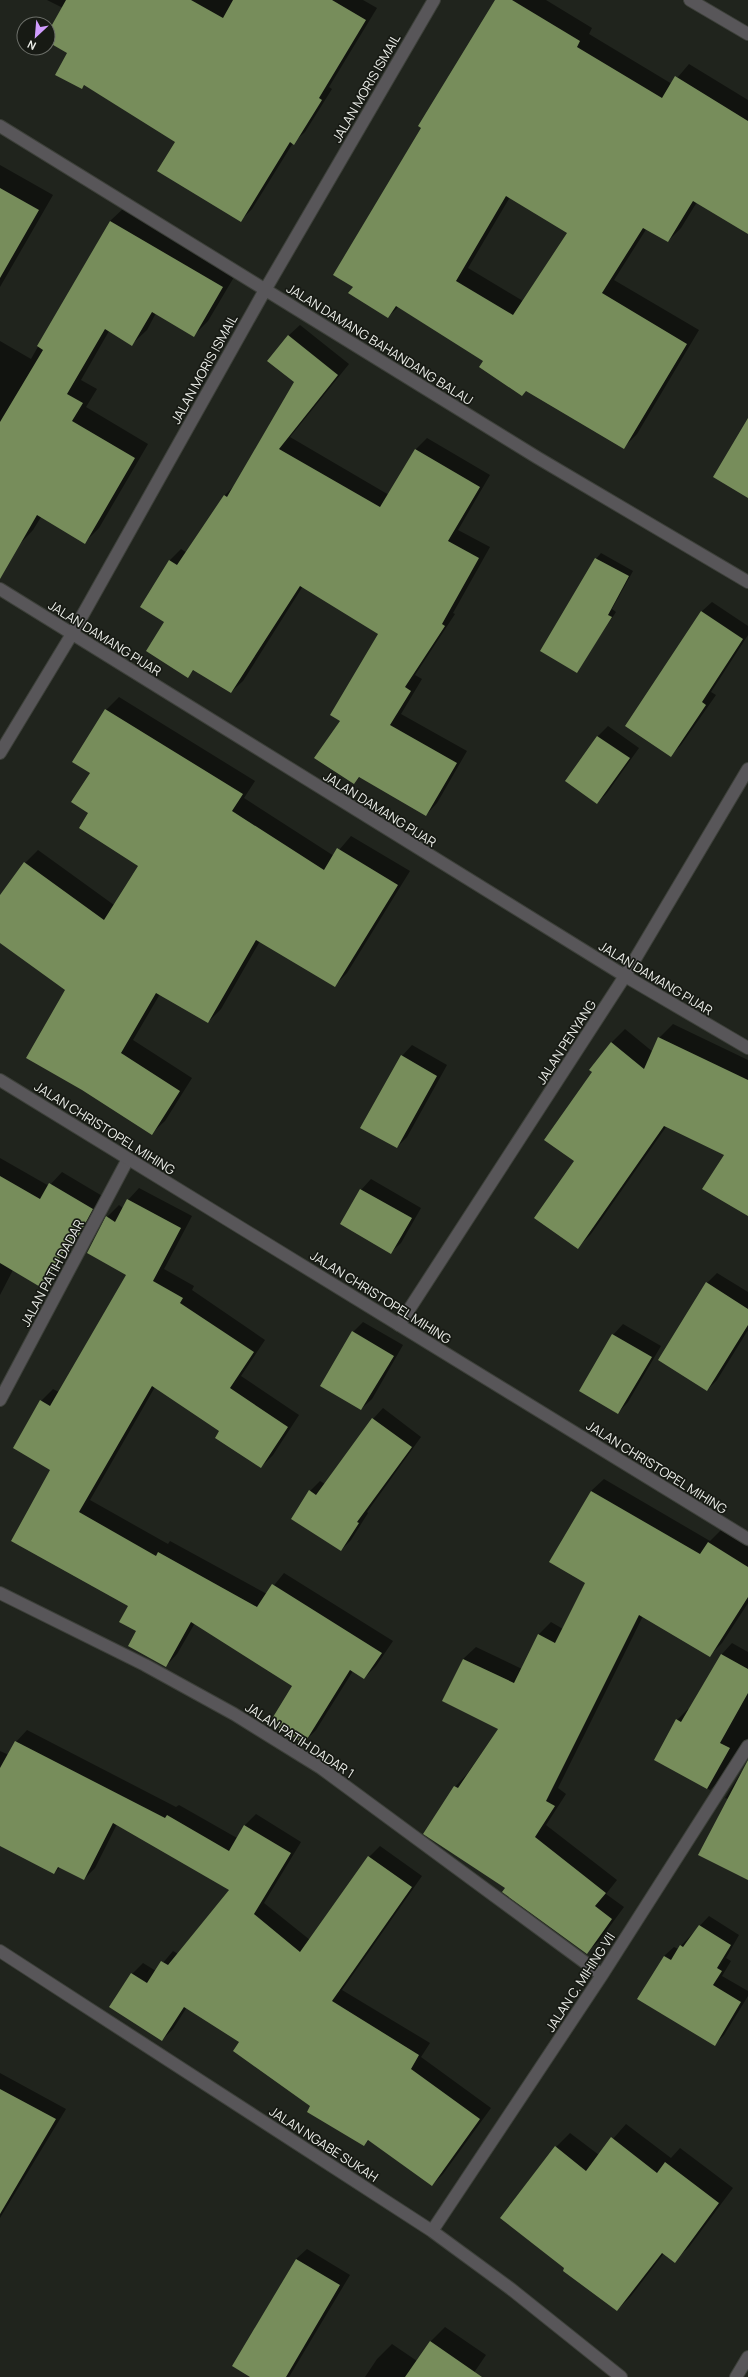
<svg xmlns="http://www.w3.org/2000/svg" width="748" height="2377" font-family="Manrope,sans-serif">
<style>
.shadow{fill:#0007;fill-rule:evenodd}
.building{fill:#778d5b;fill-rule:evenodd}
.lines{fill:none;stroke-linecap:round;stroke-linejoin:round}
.minor-casing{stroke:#3d403a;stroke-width:14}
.tertiary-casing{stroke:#3d403a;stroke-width:14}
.minor{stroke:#585659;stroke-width:12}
.tertiary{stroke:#585659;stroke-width:12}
.labels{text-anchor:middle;stroke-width:3.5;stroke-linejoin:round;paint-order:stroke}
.street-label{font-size:13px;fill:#eceee9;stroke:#171a14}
</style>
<rect width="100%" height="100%" fill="#20241d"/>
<path class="shadow" d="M47,0h316l14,8 -48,79 3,2 -27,43 -12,11 -41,66 -12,12 -63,-79 -92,-57 -3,3 -13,-36 -21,-11v-7l15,-26z
M496,0h50l46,28 -3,6 83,50 17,-20 59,36v133l-51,-31 -16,26 -13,13 -21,-13 -33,52 85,50 -62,104 -13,13 -226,-140 -10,10 -33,-31 67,-158zM510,197l59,36 -46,68 -55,-33z
M0,165l53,30 -53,92z
M125,207l112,65 -29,49 -14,14 -38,-22 -9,17 -15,14 -23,-13 -28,49 16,9 -11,18 62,37 -49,84 -14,14 -44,-25 -8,13 -14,15 -19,-11v-193l31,18 79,-138z
M300,325l49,39 -59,73 99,58 27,-46 11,-11 63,37 -32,55 32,17 -37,66 2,1 -40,61 7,4 -21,35 66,37 -30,52 -11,12 -66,-38 -6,6 -13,-63 38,-86 -76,-48 -60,95 -12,11 -36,-23 -7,7 -22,-54 -24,-15 28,-47 11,-11 6,4 37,-57 10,-10 61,-104 -7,-46z
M601,553l32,18 -21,38 4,3 -40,60 20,-113z
M712,602l36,24v9l-37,57 5,3 -35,50 -10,10 30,-143z
M119,697l136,84 -11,17 90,58 17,-20 59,35 -63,102 -13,13 -74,-45 -39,68 -13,13 -48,-28 -27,46 59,38 -27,43 -13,12 -86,-143 -66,-48v-45l25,-34 13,-13 76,55 26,-39 -51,-53 2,-40 15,-63z
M608,726l31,22 -32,45 -10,10 -30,-22 31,-45z
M673,1024l75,36v155l-23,-60 -59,-28 -75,107 -13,13 -3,-87 18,-88 18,-29 14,-14 28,23 6,-14z
M412,1045l35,20 -40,72 -10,10 5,-91z
M0,1158l49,28 13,-14 42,25 -19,36 -13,11 -18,31 -12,12 -29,-17 -13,25z
M371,1179l50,29 -20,35 -11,10 -29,-63z
M139,1188l53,28 -28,53 30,17 -2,4 73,50 -24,36 58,39 -26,40 -12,12 -40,-36 -66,-44 -65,113 78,44 2,-3 97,53 17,-21 109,68 -17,25 -12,12 -11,-7 -37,59 -12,12 -10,-57 -99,-62 -18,31 -11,12 -29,-35 -8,-25 -77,-136 -11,-69 12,-12 6,3 69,-118 -21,-57 12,-12 4,3 5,-8z
M717,1273l31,19v38l-31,50 -10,10v-107z
M363,1322l40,23 -31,54 -11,10 -8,-77z
M623,1324l38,22 -33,56 -10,11 -38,-22 33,-56z
M383,1408l38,29 -54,75 1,1 -17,27 -10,10 -31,-59 10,-10 5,3 48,-65z
M604,1479l106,62 11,-11 27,17v56l-26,40 -12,12 -67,-39 -85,172 8,6 -20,31 71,55 -11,14 18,13 -25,34 -13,12 -80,-65 -81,-54 30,-47 12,-13 32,-46 -56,-27 20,-42 13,-12 46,22 17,-35 12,-12 12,7 23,-46 5,-92z
M732,1643l16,9v86l-27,41 -11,11 -55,-30 22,-40 11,-11 1,1 33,-56z
M27,1730l149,77 3,-2 58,33 8,-13 11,-11 45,28 -37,61 46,37 59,-83 11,-11 42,30 -80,114 88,53 -9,14 70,51 -48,66 -11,11 -63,-45 -5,5 -52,-39 -71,-65 -54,-34 -14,22 -11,11 -30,-66 11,-11 13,8 17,-20 5,3 52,-64 -113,-66 -22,44 -11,11 -24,-12 -6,6 -54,-38v-84l9,4 7,-13z
M748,1762v117l-20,-80 -3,-1z
M709,1916l30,19 -13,23 5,3 -9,15 26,15v5l-24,39 -9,9 -51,-88 10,-9 4,2z
M0,2073l66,36 -66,109z
M626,2124l45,34 9,-10 53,40 -44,59 -15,14 -10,-8 -33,43 -14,14 -51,-42 -10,-121 14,-14 29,22z
M307,2249l43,26 -61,102h-37l-19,-11 63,-107z
M445,2327l41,28 -15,22h-106l12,-18 15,-15 25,17 13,-19z"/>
<path class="building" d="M66,0h125l32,18 10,-18h99l34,20 -47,78 3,2 -28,45 -4,-3 -49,80 -84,-51 18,-29 -91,-57 -2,4 -27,-14 12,-22 -19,-11v-10z
M495,0h17l68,41 -3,6 85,51 13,-22 73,45v113l-55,-33 -25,41 -25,-14 -41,65 85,51 -63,105 -98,-58 -4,5 -43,-29 4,-6 -87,-55 -8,12 -40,-25 5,-6 -20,-12 88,-147 -3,-2zM506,196l61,37 -54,82 -57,-34z
M0,188l39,22 -39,68z
M110,221l113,66 -29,50 -42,-25 -20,34 -27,-17 -38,65 16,9 -11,18 63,37 -50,86 -48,-29 -37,64v-157l43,-72 -6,-4z
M288,335l50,40 -59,74 101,58 35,-58 65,38 -32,54 31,17 -37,66 3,2 -40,61 6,4 -21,34 67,38 -31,53 -67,-39 -5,7 -40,-26 26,-37 -10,-6 48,-81 -78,-48 -69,107 -38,-23 -5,8 -42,-27 18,-29 -24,-15 29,-47 8,5 47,-70 3,2 67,-115 -27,-21z
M748,418v80l-35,-21z
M595,558l34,18 -21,39 4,2 -35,56 -37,-22z
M701,611l42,28 -41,63 4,3 -35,52 -46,-31z
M105,709l138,85 -11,17 92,59 13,-22 61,37 -63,102 -79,-47 -48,83 -52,-30 -35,60 59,38 -28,44 -70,-45 -56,-32 39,-68 -65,-47v-48l24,-33 80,58 34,-54 -59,-38 9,-15 -17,-11 19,-29 -18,-11z
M597,736l33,22 -33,46 -32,-23z
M658,1037l90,43v136l-46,-27 22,-34 -60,-29 -86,123 -44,-31 40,-57 -30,-21 48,-68 -3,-2 22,-28 33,27z
M401,1055l36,21 -40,72 -37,-20z
M0,1176l40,23 9,-16 44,26 -20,37 -4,-3 -27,45 -42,-25z
M360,1189l52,29 -21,36 -51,-30z
M127,1199l54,29 -28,53 30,17 -3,5 74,49 -24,36 58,39 -27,41 -46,-30 4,-7 -67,-45 -73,126 77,44 2,-4 99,55 15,-23 110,69 -18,26 -14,-9 -46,74 -34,-22 22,-36 -101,-64 -25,45 -38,-21 8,-15 -17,-9 9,-16 -117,-65 39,-71 -37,-22 27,-48 10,6 76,-131 -39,-22 19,-37 9,6z
M706,1282l42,27v16l-41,66 -49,-31z
M352,1331l42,25 -33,54 -41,-24z
M612,1334l40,23 -34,57 -39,-23z
M372,1418l40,29 -55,75 2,1 -18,28 -50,-32 18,-29 7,5z
M591,1491l109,63 8,-12 40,25v30l-38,60 -71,-42 -93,186 9,5 -20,31 71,56 -11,13 17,13 -25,35 -85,-62 3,-4 -82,-54 31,-48 4,2 40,-59 -56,-28 21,-42 51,24 24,-49 17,9 30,-60 -36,-21z
M721,1654l27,15v24l-28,50 10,5 -23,41 -53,-29 22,-41 5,3z
M15,1741l150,77 2,-3 62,36 15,-26 47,28 -37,61 46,38 68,-96 44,31 -80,114 87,54 -8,14 69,50 -48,67 -64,-46 -4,6 -57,-34 3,-6 -77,-55 6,-9 -55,-35 -22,34 -53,-34 22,-34 16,10 14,-22 7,4 61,-75 -116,-67 -29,57 -26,-13 -4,7 -54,-28v-78z
M748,1760v120l-50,-25z
M699,1925l32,20 -14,23 5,3 -9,14 28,17 -26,44 -78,-47 27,-43 7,4 9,-15 3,2z
M0,2089l56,30 -56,95z
M611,2137l46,36 8,-11 54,41 -44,60 -13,-10 -45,58 -54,-40 1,-3 -64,-50 55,-72 31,25z
M296,2259l44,26 -54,92h-36l-18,-11z
M430,2341l52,36h-77z"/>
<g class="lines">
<defs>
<path id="minor" d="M0,126l538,332 210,124
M0,589l625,387 123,72
M0,753l72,-119 193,-344 169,-290
M399,1325l226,-349 123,-207
M0,1400l128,-241
M0,1593l145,72 89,49 87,54 281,207
M0,1951l432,280 79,58 110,88
M432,2231l170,-256 146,-229
M736,2377l12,-20"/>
<path id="tertiary" d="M690,0l58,34
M0,1080l748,459"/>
</defs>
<use href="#minor" class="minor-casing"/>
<use href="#tertiary" class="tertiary-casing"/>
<use href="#minor" class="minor"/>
<use href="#tertiary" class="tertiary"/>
</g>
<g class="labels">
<g class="street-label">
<text transform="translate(366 88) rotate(-60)" y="5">JALAN MORIS ISMAIL</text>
<text transform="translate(380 344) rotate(32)" y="5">JALAN DAMANG BAHANDANG BALAU</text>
<text transform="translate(204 369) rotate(-61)" y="5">JALAN MORIS ISMAIL</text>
<text transform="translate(105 638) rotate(32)" y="5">JALAN DAMANG PIJAR</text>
<text transform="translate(380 809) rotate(32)" y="5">JALAN DAMANG PIJAR</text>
<text transform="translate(656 978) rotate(31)" y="5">JALAN DAMANG PIJAR</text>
<text transform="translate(566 1042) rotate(-57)" y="5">JALAN PENYANG</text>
<text transform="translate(105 1128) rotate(32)" y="5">JALAN CHRISTOPEL MIHING</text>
<text transform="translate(52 1273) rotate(-62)" y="5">JALAN PATIH DADAR</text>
<text transform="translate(381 1297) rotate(32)" y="5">JALAN CHRISTOPEL MIHING</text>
<text transform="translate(657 1467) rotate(32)" y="5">JALAN CHRISTOPEL MIHING</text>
<text transform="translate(300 1740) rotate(33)" y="5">JALAN PATIH DADAR 1</text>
<text transform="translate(580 1982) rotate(-57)" y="5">JALAN C. MIHING VII</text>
<text transform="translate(324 2144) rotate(33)" y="5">JALAN NGABE SUKAH</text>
</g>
</g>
<g transform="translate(36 36) rotate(206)"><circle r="19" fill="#171a14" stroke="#6c6f69"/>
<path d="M0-3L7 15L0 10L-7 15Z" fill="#d19dfe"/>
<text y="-6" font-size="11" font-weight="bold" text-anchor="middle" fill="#eceee9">N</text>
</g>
</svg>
